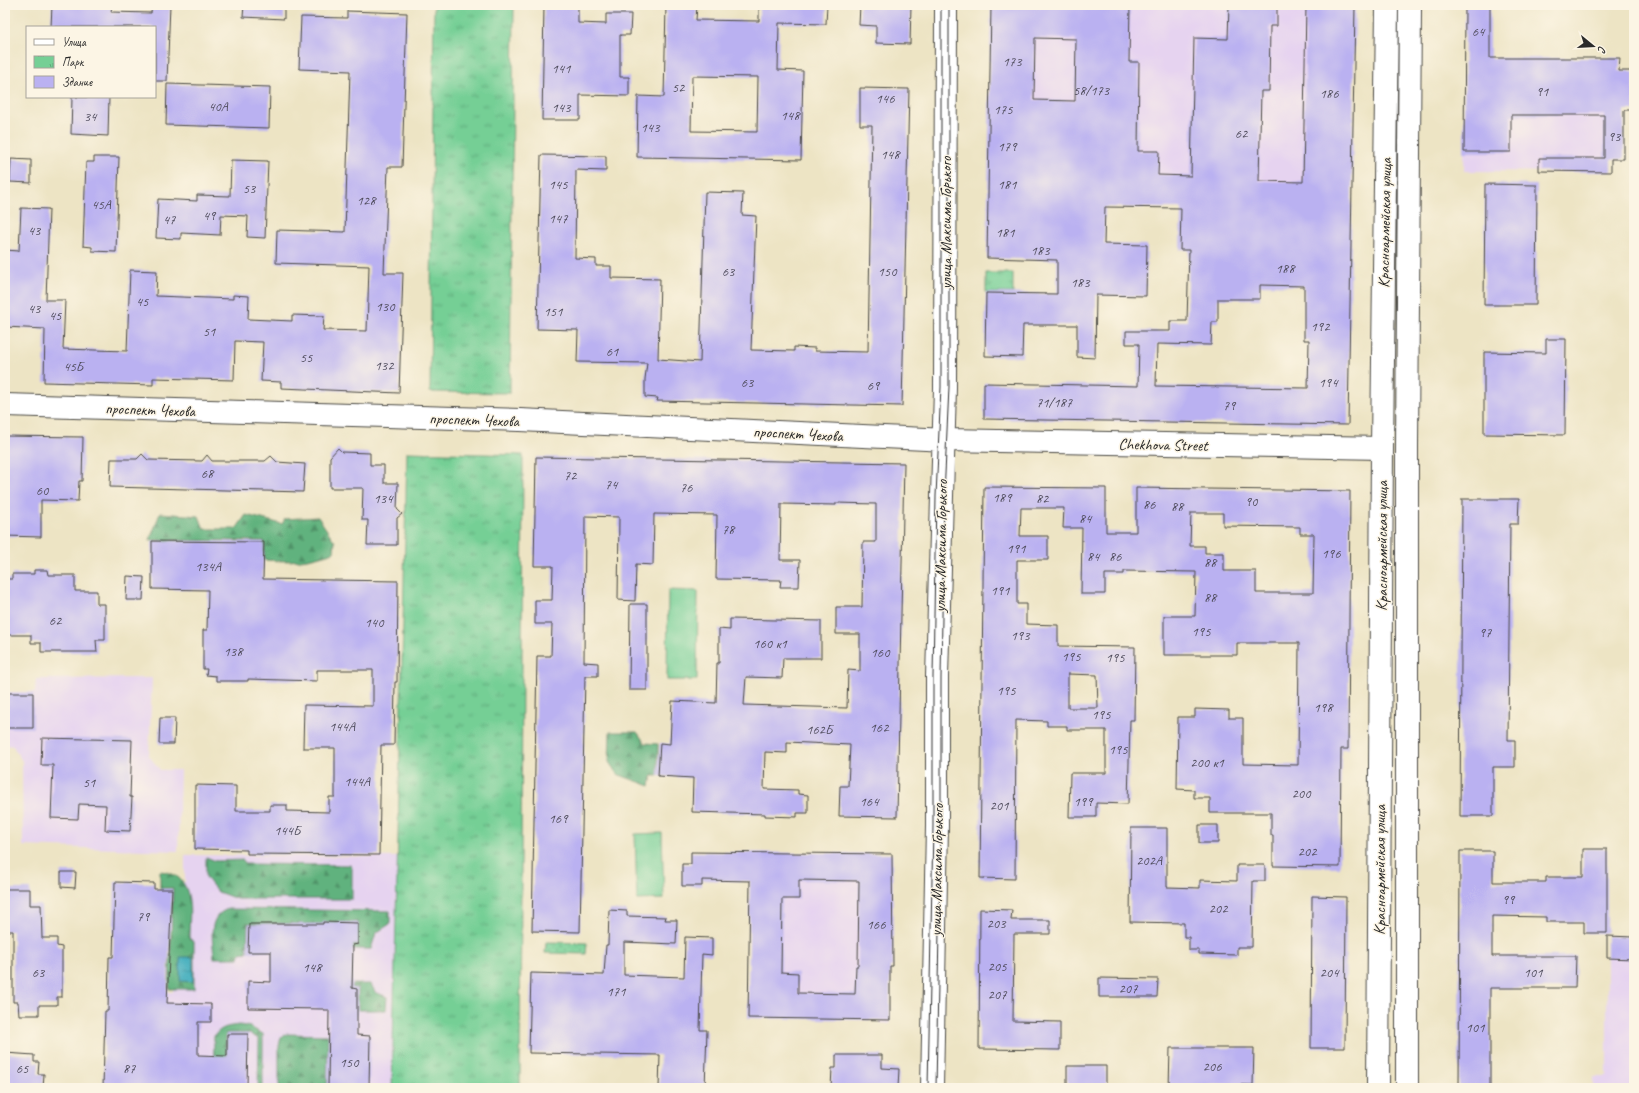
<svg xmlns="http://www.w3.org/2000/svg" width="1639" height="1093" font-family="Caveat,sans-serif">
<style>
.built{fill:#e6d3f0}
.grass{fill:url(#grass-dots);stroke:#507d60}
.forest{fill:url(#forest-firs);stroke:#466e54}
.park{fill:url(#park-tufts);stroke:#507d60}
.garden{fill:#75cf95;stroke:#507d60}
.water{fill:url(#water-ripples);stroke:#356c74}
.building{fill:#bab1f1;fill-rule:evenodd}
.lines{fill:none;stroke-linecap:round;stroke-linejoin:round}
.secondary-casing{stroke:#484742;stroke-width:24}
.primary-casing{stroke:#484742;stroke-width:24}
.secondary{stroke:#fff;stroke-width:22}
.primary{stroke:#fff;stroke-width:22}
.tram{stroke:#2b2b2b;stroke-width:1}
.labels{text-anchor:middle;stroke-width:3;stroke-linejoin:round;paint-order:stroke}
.number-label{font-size:14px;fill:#4f4c5c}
.street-label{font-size:16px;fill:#2b2b2b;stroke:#fcf5e5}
</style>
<defs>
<pattern id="grass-dots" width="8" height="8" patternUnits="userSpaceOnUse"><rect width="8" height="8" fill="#75cf95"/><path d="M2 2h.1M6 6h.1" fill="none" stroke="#60a87a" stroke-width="1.8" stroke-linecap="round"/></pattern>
<pattern id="forest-firs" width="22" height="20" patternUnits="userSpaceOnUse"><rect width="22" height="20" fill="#60b27e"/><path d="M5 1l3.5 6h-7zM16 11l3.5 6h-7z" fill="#4f9167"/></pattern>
<pattern id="park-tufts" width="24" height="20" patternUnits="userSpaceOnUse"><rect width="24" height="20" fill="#75cf95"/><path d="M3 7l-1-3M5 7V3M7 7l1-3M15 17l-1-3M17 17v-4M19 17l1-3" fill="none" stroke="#60a87a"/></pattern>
<pattern id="water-ripples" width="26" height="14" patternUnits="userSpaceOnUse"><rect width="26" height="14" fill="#3fadbd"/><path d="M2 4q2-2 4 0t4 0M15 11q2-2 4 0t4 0" fill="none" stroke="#358d9a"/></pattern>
</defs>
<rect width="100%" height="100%" fill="#fcf5e5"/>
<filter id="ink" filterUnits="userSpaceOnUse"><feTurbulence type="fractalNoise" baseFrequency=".025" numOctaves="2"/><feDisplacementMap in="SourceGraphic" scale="8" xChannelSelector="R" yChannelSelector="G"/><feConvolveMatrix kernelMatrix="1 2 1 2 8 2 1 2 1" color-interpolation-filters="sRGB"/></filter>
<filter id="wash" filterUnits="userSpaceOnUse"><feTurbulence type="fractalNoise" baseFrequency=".012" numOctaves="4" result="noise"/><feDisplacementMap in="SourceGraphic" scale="16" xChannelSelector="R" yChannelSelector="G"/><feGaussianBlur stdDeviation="0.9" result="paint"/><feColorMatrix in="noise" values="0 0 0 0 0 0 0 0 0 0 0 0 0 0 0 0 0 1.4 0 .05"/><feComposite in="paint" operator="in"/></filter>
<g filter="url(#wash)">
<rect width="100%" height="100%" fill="#ede4c4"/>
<path class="built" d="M991,5h364l-4,206 -246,-4 2,-87 -118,-2z
M1465,58h155l-1,57h5v44h-13v13l-147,-1z
M152,678l-3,78 11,14h20l-2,81 -155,-5 -1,-85 -9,-15 -8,-1v-53h30l1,-13z
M691,852l201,2 1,112 -3,1v57l-10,-1v-3l-132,-2 2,-137 -48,-1v6h-20v-22h9z
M185,855l213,2 -6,231h-224l-6,-96h11l2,-109 10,-1z
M1607,936l27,1v151h-41v-11h14z"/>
<path class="grass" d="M546,942l41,1 -1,11 -41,-1z"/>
<path class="forest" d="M160,513l39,3 5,13h32l10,-14 36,9 3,-5 33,-2 17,25 -1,10c-29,9 -40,10 -70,8v-19l-114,-1z
M610,732h27l8,11 13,1v32h-6l-2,10 -33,-12 -8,-12z
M206,857l10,4 27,-1 3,4 104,1 2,3v31h-115l-19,-7 -6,-7 -6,-8z
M160,871c37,3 29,42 29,67l5,4v47h-25l4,-101h-13z
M228,909l162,2v13l-14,9 -5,16h-18v-4h5v-23h-35v2l-75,-1 -1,29 -7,1 -1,5h-25c-1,-19 -8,-41 14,-49z
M353,984h18l4,8 12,5 -1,13h-28v-22h-6z
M240,1025l10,2 13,7v54h-5l1,-49 -11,-6h-22v55h-13l1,-52c7,-9 14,-10 26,-11z
M287,1034l41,1 -1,53h-48v-42l2,-9z"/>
<path class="park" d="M434,5h80l-4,388 -80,-1z
M986,273h27v20h-27z
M407,452l116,3 -3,633h-128z"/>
<path class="garden" d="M668,590l30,1 -1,89h-30z
M662,833l2,66 -27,1 -2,-66z"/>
<path class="water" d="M180,957h13v25l-13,-1z"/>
<g id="blocks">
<path class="building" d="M52,5h60l-1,7 40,1 1,-8h18l-3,76h-12v-54h-104z
M244,5h40v14l-41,-2z
M544,5h34v18l28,1v-10h25l-1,21h-10v42h9v19l-49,-1v25h-38z
M666,5h31l-1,15 63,1v-16h68l-1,19 -47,-1 -1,47 25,1 -2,89 -164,-3 1,-61 26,1zM692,76l66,1 -1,55 -66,-1z
M860,5h51l-1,39 -34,-1v-17l-17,-1z
M991,5h139l-1,57h10l-1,89h21l-1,24 33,1 3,-138 34,1 1,-34h48v21h-7l-1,65h-8l-2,90 44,1 3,-177h49l-7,420 -364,-6v-36l154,3 1,-42h-13v-13h44v-10h17l2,-71h-9l1,-42 -76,-1 -1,37 43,1 -1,51 -50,-1 -1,63 -18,-1v-32h-54l-1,32 -37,-1 1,-63 71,1v-34l-70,-2zM1035,38l41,1 -1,62 -41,-1zM1260,285l44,1v54h5l-1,48 -152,-2 1,-42 54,1 1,-23h6v-23h42z
M1465,5h25v53h130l-1,13h15v39h-10v49h-13v13l-72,-1v-13h65v-43h-93v37h-47z
M347,11l60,2 -5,154h-14l-4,106h19l-4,120 -118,-5v-6l-20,-1 2,-39 -28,-1 -1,39 -81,-2v7l-109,-3 1,-53 -40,-2v-77l14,1 2,-43 28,1 -3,91h19l-2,49 64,2 3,-81 27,1 -1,25 77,3v-4l16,1 -1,23 44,2v-6l32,1 -1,14 44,1 2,-65 -93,-3 1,-33 68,2 5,-161 -51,-2 2,-52 46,1z
M167,84l103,3 -1,41 -103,-3z
M860,88l49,1 -7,317 -245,-5 1,-3 -13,-1v-18l2,-16 -70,-1 1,-32 -41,-1 4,-174 65,1v15l-30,-1 -1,88 21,1v7h15v12l49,1 -2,80 42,3 5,-170 38,1 -1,22 14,1 -5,134 43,1v-4l21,1v3l53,1 4,-227h-12z
M72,97h37l-1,39 -37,-2z
M94,157h25l-3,95 -24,-1v-4l-9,-1 3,-84h8z
M11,159l20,1v23l-21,-1z
M231,160l37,1 -3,77 -18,-1 1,-21 -27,-1 -1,20 -39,-2v6l-25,-1 2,-39 39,2v-6l33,1z
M1485,184l52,1 -1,120h-52z
M1546,339h20l-1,96 -81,-1v-82l62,1z
M5,436l78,1 -1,44h-3l-1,20 -37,-1v37l-36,-1z
M338,448l4,4 28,1v12h14v18h14l-1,26 5,5 -5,4v27h-30l1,-25h-6l1,-32h-33v-31z
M142,454l6,6 54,1 5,-6 5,6h53l6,-5 6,6 28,2 -2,28 -193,-5 1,-28h26z
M536,457l368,6 -7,354 -58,-1 1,-30h8l2,-41 -63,-3v11l-22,-1 -1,37 34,1v4l10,1v18h-11v4l-32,-1v-2l-73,-2 1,-34 -35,-2 2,-33 10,1 2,-43 44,2 1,-40h2v-34l11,1v-11l91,2v37h-38l-1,20 -36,-1 -2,28 103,3 1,-38 12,1v-37h-24v-27h26l1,-65h13v-38l-40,-1v2l-55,-1 -1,56h20l-1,27h-19l1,-7 -65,-1 1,-64 -63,-1 -1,51 -17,-1 -1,37 -17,-1 1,-83 -34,-1 -1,146 14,1v13h-13l-5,256 -48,-1 5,-275h14l1,-32h-17v-24h17l1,-34h-19z
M984,487l122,1v44h30v-44l214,3 -2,258h-7l-1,118 -67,-1v-31h-2v-22h-61v-15h-16v-8l-17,-1 1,-72h17v-8l34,1v8h14v46l55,1 1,-122h-62v12h-73v-39h31l1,-44 -72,-1v3h-19v20h-24l1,-66h-19l1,-20h-43l-1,28h28v24h-31v44h9v20l32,1v21l77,1 -1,73h-4l-2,84 -32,-1v14h-27l1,-44h36v-43h-39v-4h-20v-5l-31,-1 -1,159 -35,-1zM1191,513h32v13l77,1v7h14l-1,59h-57v-22h-32v-18h-19v-7h-15zM1068,674l29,1 1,33h-30z
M1462,499h57l-1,25h-8l-2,216h7v27h-22v49h-33z
M152,541l112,1 -1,37 135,2 -1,101h-2l-1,63h-13l-2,110 -132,-1v-4l-52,-1v-64l41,1v25h34v-6h17v6l42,1v-15h6v-49h-32l1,-43 69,1v-36h-56v11l-69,-2v2h-32v-5l-10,-1 1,-6h-4v-39h4l1,-40 -56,-1z
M34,570h13l1,5h27v16h22v13h8v36h-9l1,12h-56v-9h-10v-8h-26v-56h7v-5h22z
M127,576l17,1 -1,23h-17z
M630,604h17v86h-18z
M5,693h28v35h-28z
M160,718h15l-1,26h-15z
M42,738l90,2 -2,57h2l-2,34 -25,-1 1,-25 -27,-1 -1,15 -27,-1 2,-53h-12z
M1199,825h19v18h-19z
M1131,828h36v59l33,1v-8l37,1v-16h28v16h-12l-1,66h-15v8l-38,-1v-4h-10v-13h-5v-14l-54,-1z
M1583,849h24v84h-23v-11h-38v-5l-54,-1v40h84l-1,32h-85v100h-31l1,-237h33v31h53v-5h37z
M691,852l201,2 1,112h-3v54l-142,-2 2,-137 -48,-1v6h-20v-22h9zM799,880l60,1 -1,85h-2l-1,28 -57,-1v-20l-17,-1 1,-73h17z
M61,872h15l-1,16 -14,-1z
M115,882l39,1v6h18l-5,114 44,1v18h-13v33l29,1v-22h21l-1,54h-144l2,-77h3l1,-54h4z
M5,889h25v16h11l1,33h15v8l5,1v50h-5v8h-18v10h-20l-1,-13h-5v-71h-8z
M1312,896l34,1 -1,151h-34z
M980,909l32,1 -1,10h39v14h-36l-1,87 47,1v28l-81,-1z
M609,910l18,1v5l39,1 -1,3h12l-1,24 -52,-2v33l60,2 1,-40 27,1v17l-10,-1 -2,76h7l-2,58h-46l1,-33 -131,-2 2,-80 73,2 2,-30h2z
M323,922l35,1v21l-5,1 -1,43 5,1v46l13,1 -1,52h-41l1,-78h-5v-1l-76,-1v-27l23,1v-30h-23l1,-28h74z
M1607,936l27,1v22l-27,-1z
M1099,978l59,1 -1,18h-58z
M1170,1048h84l-1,37 -43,-1v4h-41z
M5,1053l29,2v7h5l-1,12h6l-1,14h-38z
M836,1055h46v13l17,1 -1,19h-67l1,-20h4z
M1067,1066h39v22h-39z"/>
</g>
</g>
<g filter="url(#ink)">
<use href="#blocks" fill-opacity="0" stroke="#484742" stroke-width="1"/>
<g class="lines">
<defs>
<path id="secondary" d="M5,405l515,15 427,20 435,8
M932,1088l5,-262v-149l8,-289 1,-383"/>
<path id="primary" d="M1378,1088l4,-640 5,-443
M1407,1088v-640l3,-443"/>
</defs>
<use href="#secondary" class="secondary-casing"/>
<use href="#primary" class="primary-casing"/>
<use href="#secondary" class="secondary"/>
<use href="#primary" class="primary"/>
<path class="tram" d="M928,1088l5,-262v-149l3,-181 5,-109v-382
M936,1088l5,-262v-148l3,-182 5,-109v-382"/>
</g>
</g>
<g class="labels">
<g class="number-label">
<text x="1478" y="36">64</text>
<text x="1012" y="66">173</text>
<text x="561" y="73">141</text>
<text x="678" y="92">52</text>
<text x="1091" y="95">58/173</text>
<text x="1542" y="96">91</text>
<text x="1329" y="98">186</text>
<text x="885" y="103">146</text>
<text x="218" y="111">40А</text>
<text x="561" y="112">143</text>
<text x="1003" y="114">175</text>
<text x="790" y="120">148</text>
<text x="90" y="121">34</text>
<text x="650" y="132">143</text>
<text x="1241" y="138">62</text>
<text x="1614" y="141">93</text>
<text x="1007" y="151">179</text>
<text x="890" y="159">148</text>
<text x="558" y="189">145</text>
<text x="1007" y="189">181</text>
<text x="249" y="193">53</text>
<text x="366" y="205">128</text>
<text x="101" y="209">45А</text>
<text x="209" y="220">49</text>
<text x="558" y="223">147</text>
<text x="169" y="224">47</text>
<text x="34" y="235">43</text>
<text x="1005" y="237">181</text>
<text x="1040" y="255">183</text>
<text x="1285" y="273">188</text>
<text x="728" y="276">63</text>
<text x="887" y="276">150</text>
<text x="1080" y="287">183</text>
<text x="142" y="306">45</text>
<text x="385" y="311">130</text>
<text x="34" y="313">43</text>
<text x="553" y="316">151</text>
<text x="55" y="320">45</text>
<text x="1320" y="331">192</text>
<text x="209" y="336">51</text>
<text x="612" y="356">61</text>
<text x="306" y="362">55</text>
<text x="384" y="370">132</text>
<text x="73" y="371">45Б</text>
<text x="747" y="387">63</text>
<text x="1328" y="387">194</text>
<text x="873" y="390">69</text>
<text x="1054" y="407">71/187</text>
<text x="1229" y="410">79</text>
<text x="207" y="478">68</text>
<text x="570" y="480">72</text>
<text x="611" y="489">74</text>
<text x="686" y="492">76</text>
<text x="42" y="495">60</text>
<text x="1002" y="502">189</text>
<text x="383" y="503">134</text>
<text x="1042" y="503">82</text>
<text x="1251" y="506">90</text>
<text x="1149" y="509">86</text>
<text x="1177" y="511">88</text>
<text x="1085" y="523">84</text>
<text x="728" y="534">78</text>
<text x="1016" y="553">191</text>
<text x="1331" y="558">196</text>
<text x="1093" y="561">84</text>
<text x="1115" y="561">86</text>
<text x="1210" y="567">88</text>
<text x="208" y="571">134А</text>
<text x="1000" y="595">191</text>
<text x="1210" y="602">88</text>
<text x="55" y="625">62</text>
<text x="374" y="627">140</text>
<text x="1201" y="636">195</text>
<text x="1485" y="637">97</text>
<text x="1020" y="640">193</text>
<text x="770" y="648">160 к1</text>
<text x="233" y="656">138</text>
<text x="880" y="657">160</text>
<text x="1071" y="661">195</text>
<text x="1115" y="662">195</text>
<text x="1006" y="695">195</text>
<text x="1323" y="712">198</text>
<text x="1101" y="719">195</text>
<text x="342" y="731">144А</text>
<text x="879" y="732">162</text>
<text x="819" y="734">162Б</text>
<text x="1118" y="754">195</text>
<text x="1207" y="767">200 к1</text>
<text x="357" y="786">144А</text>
<text x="89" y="787">51</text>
<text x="1301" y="798">200</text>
<text x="869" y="806">164</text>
<text x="1083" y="806">199</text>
<text x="999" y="810">201</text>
<text x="558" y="823">169</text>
<text x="287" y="835">144Б</text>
<text x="1307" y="856">202</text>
<text x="1149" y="865">202А</text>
<text x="1508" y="904">99</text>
<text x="1218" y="913">202</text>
<text x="143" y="921">79</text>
<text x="996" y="928">203</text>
<text x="876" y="929">166</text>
<text x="997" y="971">205</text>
<text x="312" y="972">148</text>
<text x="38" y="977">63</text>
<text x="1329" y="977">204</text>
<text x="1533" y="977">101</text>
<text x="1128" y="993">207</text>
<text x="616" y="996">171</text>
<text x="997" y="999">207</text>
<text x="1475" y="1032">101</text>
<text x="349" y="1067">150</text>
<text x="1212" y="1071">206</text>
<text x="22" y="1073">65</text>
<text x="129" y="1073">87</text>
</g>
<g class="street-label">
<text transform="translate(945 223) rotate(-90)" y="6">улица Максима Горького</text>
<text transform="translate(1384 223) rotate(-89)" y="6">Красноармейская улица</text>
<text transform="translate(150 409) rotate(2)" y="6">проспект Чехова</text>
<text transform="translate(474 419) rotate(2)" y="6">проспект Чехова</text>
<text transform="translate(798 433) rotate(3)" y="6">проспект Чехова</text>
<text transform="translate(1163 444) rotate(1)" y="6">Chekhova Street</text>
<text transform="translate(940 546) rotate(-89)" y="6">улица Максима Горького</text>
<text transform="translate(1381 546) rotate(-90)" y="6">Красноармейская улица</text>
<text transform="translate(936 870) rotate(-89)" y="6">улица Максима Горького</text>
<text transform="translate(1379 870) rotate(-90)" y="6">Красноармейская улица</text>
</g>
</g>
<rect width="1639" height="1093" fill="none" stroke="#fcf5e5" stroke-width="20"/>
<rect x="26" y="26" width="130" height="72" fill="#fcf5e5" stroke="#a8a49b"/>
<rect x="34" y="39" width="20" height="6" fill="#ffffff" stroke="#a8a49b"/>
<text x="62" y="46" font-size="12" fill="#2b2b2b">Улица</text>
<rect x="34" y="56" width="20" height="12" fill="url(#park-tufts)" stroke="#a8a49b"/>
<text x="62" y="66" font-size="12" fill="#2b2b2b">Парк</text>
<rect x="34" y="76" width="20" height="12" fill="#bab1f1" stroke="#a8a49b"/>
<text x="62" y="86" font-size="12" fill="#2b2b2b">Здание</text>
<g transform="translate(1593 46) rotate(108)" stroke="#fcf5e5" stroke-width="3" paint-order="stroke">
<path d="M0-3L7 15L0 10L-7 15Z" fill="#2b2b2b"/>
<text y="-6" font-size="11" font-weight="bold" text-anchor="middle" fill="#2b2b2b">С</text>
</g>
</svg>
